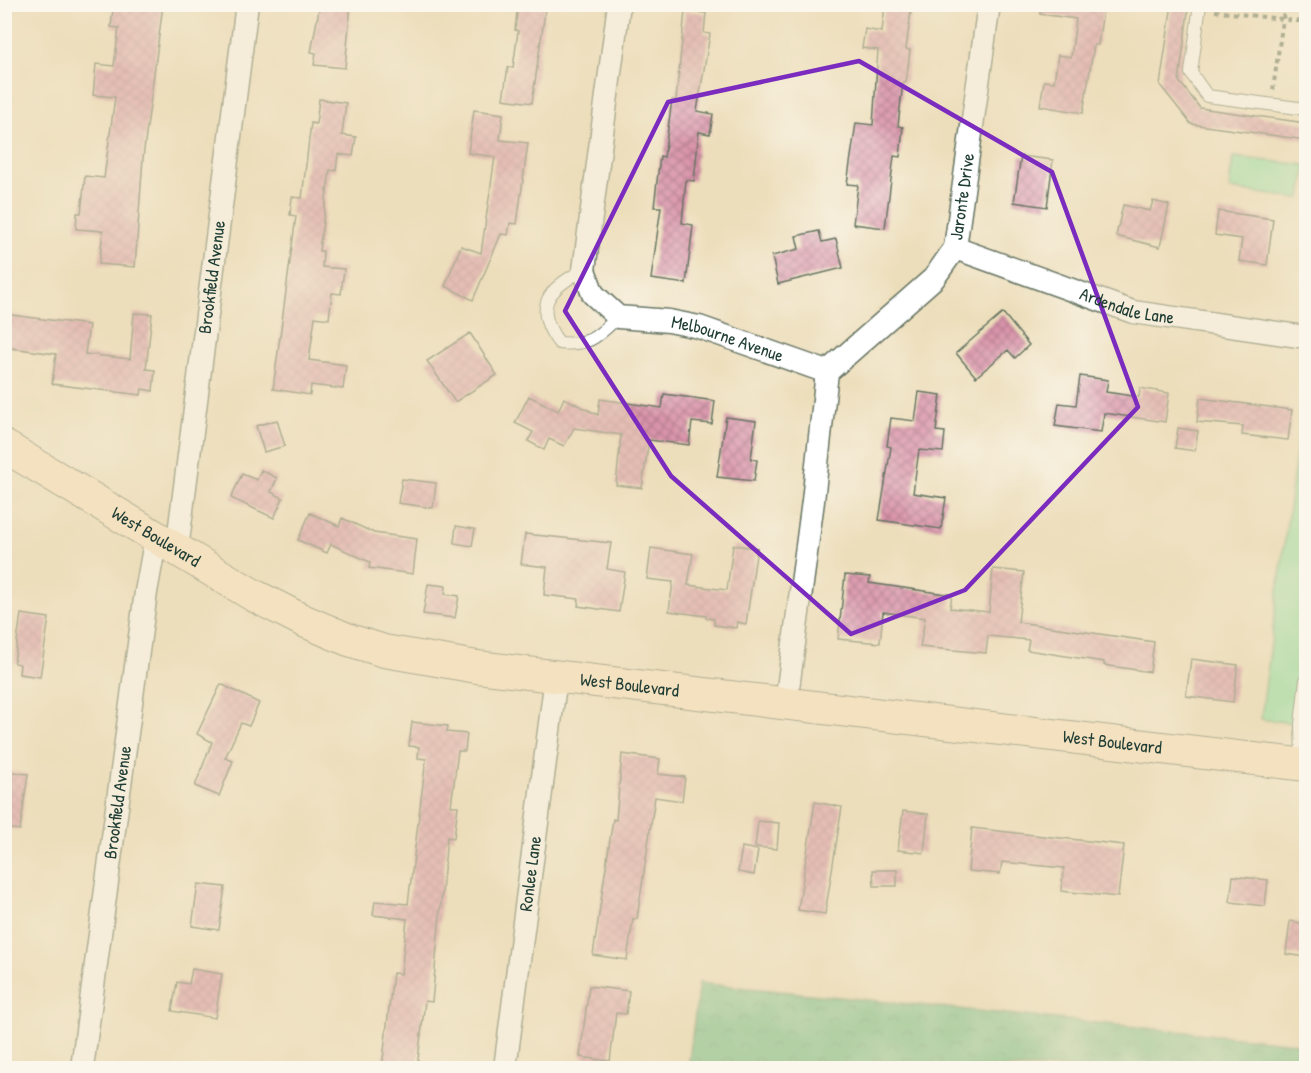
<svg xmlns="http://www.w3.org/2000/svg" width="1311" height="1073" font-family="'Patrick Hand',sans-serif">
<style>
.forest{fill:url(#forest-crowns);stroke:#467e5f;stroke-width:1.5}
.pitch{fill:#89e1a5;stroke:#548f6c;stroke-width:1.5}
.building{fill:url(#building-cross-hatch)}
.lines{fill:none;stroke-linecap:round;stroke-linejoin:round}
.lane-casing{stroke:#677563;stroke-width:14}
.street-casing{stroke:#677563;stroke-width:25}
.secondary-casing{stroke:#677563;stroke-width:34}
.path{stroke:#677563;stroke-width:4;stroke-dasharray:4.5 4.5;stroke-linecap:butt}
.lane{stroke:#fff;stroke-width:12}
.street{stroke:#fff;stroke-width:22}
.secondary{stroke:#fde5c5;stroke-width:32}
.marked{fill:none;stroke:#7b2cbf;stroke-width:4.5;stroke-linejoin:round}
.labels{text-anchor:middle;stroke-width:4.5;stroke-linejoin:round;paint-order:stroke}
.street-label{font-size:18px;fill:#1f3d34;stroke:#fbf7ec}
</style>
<defs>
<pattern id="forest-crowns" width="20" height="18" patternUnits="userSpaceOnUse" patternTransform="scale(1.5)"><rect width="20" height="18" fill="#6ebf8a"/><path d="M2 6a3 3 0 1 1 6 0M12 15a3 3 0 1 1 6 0" fill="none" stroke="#5a9c72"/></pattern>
<pattern id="building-cross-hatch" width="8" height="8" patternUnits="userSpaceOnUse" patternTransform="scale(1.5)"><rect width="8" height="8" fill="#da94ab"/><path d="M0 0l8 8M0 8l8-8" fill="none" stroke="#b07a8c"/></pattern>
</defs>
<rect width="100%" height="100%" fill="#fbf7ec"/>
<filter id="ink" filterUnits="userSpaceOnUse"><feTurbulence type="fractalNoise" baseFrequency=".0167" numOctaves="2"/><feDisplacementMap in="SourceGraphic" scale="12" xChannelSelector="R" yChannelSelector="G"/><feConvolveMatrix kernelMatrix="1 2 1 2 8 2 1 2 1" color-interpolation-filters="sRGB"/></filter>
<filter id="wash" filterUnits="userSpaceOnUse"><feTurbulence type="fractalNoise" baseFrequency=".008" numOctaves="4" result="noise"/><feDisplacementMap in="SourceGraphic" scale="24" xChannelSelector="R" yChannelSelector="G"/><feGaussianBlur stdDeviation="1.35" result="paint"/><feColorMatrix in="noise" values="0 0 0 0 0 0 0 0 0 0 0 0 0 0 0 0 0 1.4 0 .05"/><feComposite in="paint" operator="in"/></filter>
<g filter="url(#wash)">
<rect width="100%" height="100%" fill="#eddebb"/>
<path class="forest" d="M699,983l607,61v24h-618z"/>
<path class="pitch" d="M1233,157l73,8 -5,34 -72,-10z
M1306,380v345l-45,-6z"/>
<g id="blocks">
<path class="building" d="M130,4l33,1 -20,153 -8,109 -36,-3 4,-33 -27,-2 1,-16h4l4,-37 19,2 11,-81 -22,-2 3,-31 18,2 5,-38 -8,-1 2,-18 16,2z
M320,4h31l-6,64 -31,-3 2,-12 -5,-1z
M518,4h28l-14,99 -29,-4 5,-32 5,1 5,-37 -3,-1z
M885,4h27l-6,45 4,1 -4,32h-3l-5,44 5,1 -3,30 -6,-1 -9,72 -32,-4 5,-39 -11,-1 9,-61 17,2 5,-75 -16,-2 3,-19 17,3z
M1040,4h64l-6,41h-4l-11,68 -43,-7 4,-25 10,1 4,-27 13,2 5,-38 -36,-5z
M1172,4h17l-10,77 21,27 106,15v17l-115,-16 -31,-39z
M685,11l21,2 -2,20 6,1 -13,77 16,3 -3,20 -11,-2 -5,49 -8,-1 -4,43 11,2 -7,59 -35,-5 10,-72h-7l6,-51 4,1 8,-57h4z
M319,99l27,4 -4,32 14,2 -3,19 -15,-2 -2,17 -6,-1 -11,81h4l-1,16 22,2 -3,25 -9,-1 -3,26 -14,-2 -6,43 37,5 -3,24 -32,-4 -1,10 -37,-6 23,-173 -6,-1 2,-18 10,1 9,-75 5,1z
M474,110l29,4 -3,26 28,3 -11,81 -7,-1 -2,12 -7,-1 -28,66 -28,-14 16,-40 20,7 14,-96 -27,-4z
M1021,156l32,4 -6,47 -33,-5z
M1153,201l16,4 -9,42 -44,-11 7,-31 27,6z
M1218,211l55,8 -6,46 -28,-4 3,-22 -27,-4z
M819,231l3,11 14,-3 7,29 -65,16 -6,-28 27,-7 -3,-13z
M134,313l18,1 -6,55 9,1 -2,21 -11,-2 -1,6 -89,-11 4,-30 -52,-7v-33l85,11 -4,29 45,5z
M1003,313l26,32 -14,13 -7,-8 -32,27 -20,-24z
M470,333l27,42 -42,27 -28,-41z
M1080,376l28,4 -2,12 33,5 1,-9 29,5 -4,29 -61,-9 -3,19 -46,-6 4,-23 17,2z
M919,392l22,3 -5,36 9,1 -2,20 -24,-2 -6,43 33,5 -5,31 -62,-9 12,-73 -4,-1 4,-28 24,3z
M664,394l51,7 -3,23 -20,-2 -3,23 -40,-5 -7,48 -26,-3 5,-50 -47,-7 -10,18 -15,-7 -5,11 -16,-9 5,-9 -18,-9 14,-27 29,15 6,-13 34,17 2,-16 62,9z
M1200,398l92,12 -4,30 -46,-5 1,-9 -46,-4z
M726,417l30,4 -5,38 6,1 -3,21 -37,-4z
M277,420l8,26 -21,6 -8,-26z
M1178,428l20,3 -3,20 -20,-3z
M261,470l16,8 -6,14 12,6 -9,20 -43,-20 11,-24 15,6z
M402,479l34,4 -3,25 -35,-5z
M310,513l29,13 3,-8 32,15 43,6 -4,35 -44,-6 1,-6 -39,-18 -4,9 -29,-13z
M456,526l19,3 -3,17 -18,-3z
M525,534l86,9 -4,26 18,3 -6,40 -41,-6 1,-7 -35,-4 3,-28 -26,-3z
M733,545l24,3 -11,76 -9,-2 -1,6 -22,-3v-6l-8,-1v-2l-37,-5 4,-29 -26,-3 4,-31 42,6 -5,31 39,5z
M993,569l31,3 -6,50 136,20 -4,30 -46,-7v-3l-77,-12 2,-10 -41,-4 -2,17 -66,-6 5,-29 -42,-6 -3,31 -42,-4 7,-64 25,2 -1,6 83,12 -2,13 39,4z
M428,584l18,2 -1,8 14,2 -4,22 -32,-4z
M21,614l28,4 -9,59 -21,-3 1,-10 -6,-1z
M1191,659l47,6 -5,37 -47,-6z
M221,684l38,19 -10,23 -8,-3 -16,35 8,3 -14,35 -24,-10 17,-44 -15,-8z
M412,722l36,4 -1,6 20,2 -2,17h-7l-7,55h7l-4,32 -7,-1 -15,165 -7,-1 -8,67h-35l11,-95 8,1 6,-55 -34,-4 2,-14 33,3 18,-145 -8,-1 1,-11 -10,-1z
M622,754l38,5 -2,15 27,3 -3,24 -27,-4 -18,122h-4l-6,41 -34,-5 20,-136 3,1z
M4,771l24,3 -8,56 -16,-2z
M815,802l27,5 -17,107 -27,-4z
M903,811l25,3 -4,39 -26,-3z
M758,821l21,2 -2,26 -22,-2z
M972,828l152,17 -6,52 -57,-6 3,-23 -62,-6 -2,12 -32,-3z
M742,847l16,3 -4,25 -16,-3z
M873,870h24v16h-23z
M1233,876l35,4 -3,26 -35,-4z
M198,884l27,3 -6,43 -27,-4z
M1290,921l16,3v33l-20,-3z
M192,969l30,5 -7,44 -43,-7 5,-29 12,2z
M589,986l40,5 -3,23 -10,-1 -6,48 -30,-4z"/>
</g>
</g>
<g filter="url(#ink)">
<use href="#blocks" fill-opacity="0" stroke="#677563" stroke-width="1.5"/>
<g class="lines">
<defs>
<path id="lane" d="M1200,4l-9,69 16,23 99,13
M584,270c-36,18 -52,37 -25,73 31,3 38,-6 59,-26
M1302,763l-1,-39 5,-44"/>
<g id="street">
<path id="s1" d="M619,4l-35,266 9,24 25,23 51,4 30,6 128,45"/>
<path id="s2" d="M955,248l178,64 172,25"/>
<path id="s3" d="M827,372l107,-94 21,-30 34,-244"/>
<path id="s4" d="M177,549l70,-545"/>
<path d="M786,703l27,-202 14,-129"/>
<path id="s5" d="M82,1068l64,-476 10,-55"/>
<path id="s6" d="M505,1068l51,-391"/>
</g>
<g id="secondary">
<path id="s7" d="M4,446l249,149 49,25 47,20 35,11 93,16 829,98"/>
</g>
</defs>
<use href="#lane" class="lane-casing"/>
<use href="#street" class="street-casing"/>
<use href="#secondary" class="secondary-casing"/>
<path class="path" d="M1215,11l91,11
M1273,90l12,-86"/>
<use href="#lane" class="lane"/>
<use href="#street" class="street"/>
<use href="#secondary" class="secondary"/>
</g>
</g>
<path d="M0 0H1311V1073H0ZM859,61l193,111 86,235 -173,183 -114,44 -180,-158 -106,-165 103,-209z" fill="#eddebb" fill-opacity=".55" fill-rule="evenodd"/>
<path class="marked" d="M859,61l193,111 86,235 -173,183 -114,44 -180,-158 -106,-165 103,-209z"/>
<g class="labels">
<g class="street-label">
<text dy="6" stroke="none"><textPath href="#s3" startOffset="231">Jaronte Drive</textPath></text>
<text dy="6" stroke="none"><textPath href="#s4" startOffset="274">Brookfield Avenue</textPath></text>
<text dy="6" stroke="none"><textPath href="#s2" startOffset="182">Ardendale Lane</textPath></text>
<text dy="6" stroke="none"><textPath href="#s1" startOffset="440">Melbourne Avenue</textPath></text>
<text dy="6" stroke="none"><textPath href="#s7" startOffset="177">West Boulevard</textPath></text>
<text dy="6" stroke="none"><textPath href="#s7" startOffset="681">West Boulevard</textPath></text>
<text dy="6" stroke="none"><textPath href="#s7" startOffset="1167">West Boulevard</textPath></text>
<text dy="6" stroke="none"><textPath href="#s5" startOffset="268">Brookfield Avenue</textPath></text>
<text dy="6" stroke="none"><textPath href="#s6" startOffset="196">Ronlee Lane</textPath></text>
</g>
</g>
<rect width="1311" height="1073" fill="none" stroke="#fbf7ec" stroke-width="24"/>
</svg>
